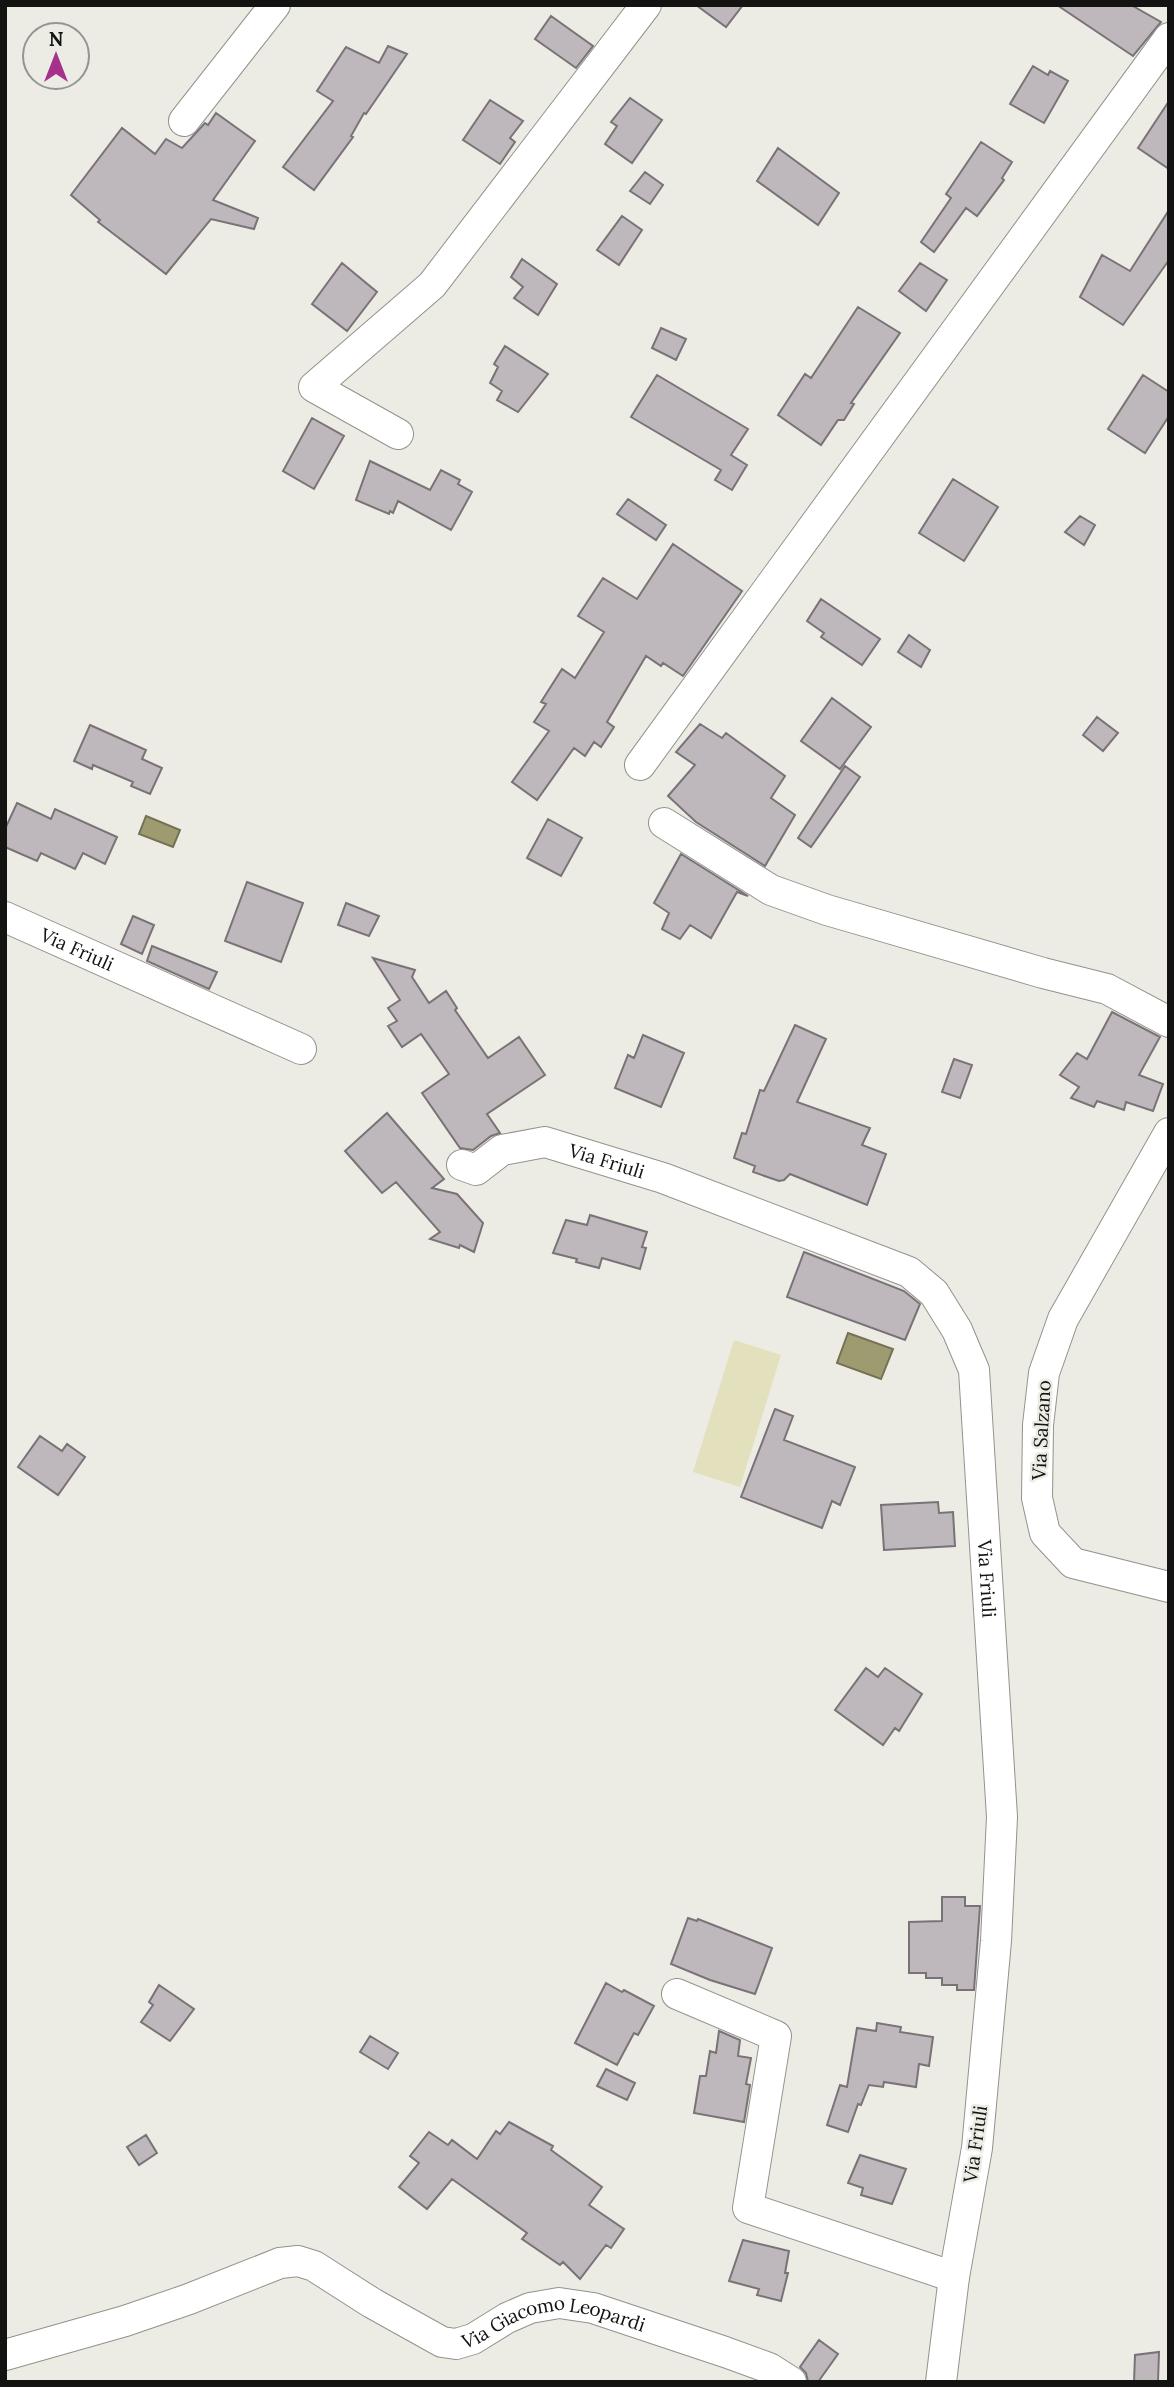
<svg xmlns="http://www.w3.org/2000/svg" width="1174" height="2387" font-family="Lora,serif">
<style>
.green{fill:#e3e0bd}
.water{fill:#9f9b70;stroke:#757254;stroke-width:2}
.building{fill:#beb7bb;stroke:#797377;stroke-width:2}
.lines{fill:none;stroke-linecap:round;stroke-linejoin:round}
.minor-casing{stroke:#93928c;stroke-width:32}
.minor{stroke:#fff;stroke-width:30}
.labels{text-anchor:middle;stroke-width:5;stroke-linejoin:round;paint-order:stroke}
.street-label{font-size:19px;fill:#131311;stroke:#ecece5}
</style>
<rect width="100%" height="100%" fill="#ecece5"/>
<path class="green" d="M734,1340l47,15 -41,132 -47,-15z"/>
<path class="water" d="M146,816l34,14 -7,17 -34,-13z
M848,1333l45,16 -12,30 -44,-16z"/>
<path class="building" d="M696,5h47l-17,22z
M1057,5h74l30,17 -28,34z
M551,16l42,30 -17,22 -41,-29z
M388,46l19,8 -41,60 -2,-1 -13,23 2,1 -39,53 -31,-23 50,-66 -16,-10 29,-44 33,16z
M1033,66l15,9 2,-4 18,10 -24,42 -34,-19z
M630,98l32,22 -30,43 -27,-19 12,-18 -6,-4z
M490,100l33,21 -13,17 5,4 -15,22 -37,-24z
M1169,101v68l-31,-21z
M216,113l39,28 -42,59 45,18 -4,11 -43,-10 -45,55 -68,-52 2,-2 -29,-25 51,-67 33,26 11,-15 16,9 23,-25 3,2z
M981,142l31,20 -10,16 2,2 -27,36 -11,-8 -32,44 -13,-10 30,-44 -5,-4z
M778,148l61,45 -21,32 -61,-44z
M645,172l18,13 -13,19 -20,-13z
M1169,210v50l-46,65 -43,-28 22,-42 28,16z
M622,216l20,14 -23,35 -22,-15z
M522,259l35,25 -19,31 -24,-17 9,-11 -12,-10z
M342,263l35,29 -30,39 -35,-27z
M920,263l27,17 -21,31 -27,-20z
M858,307l42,26 -49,70 3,1 -10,16h-6l-17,25 -43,-30 27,-41 6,4z
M661,328l25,11 -10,21 -24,-12z
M505,346l43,28 -30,38 -21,-12 5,-9 -12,-8 8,-16 -4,-3z
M657,375l91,54 -17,26 16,10 -15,25 -17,-10 6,-10 -90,-53z
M1143,375l26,17v24l-24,37 -37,-24z
M312,418l32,18 -30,53 -31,-18z
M370,461l60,29 11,-20 19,10 -2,4 14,8 -21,38 -53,-29 -5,12 -3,-2 -1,3 -33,-14z
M953,479l45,28 -34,54 -45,-28z
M628,499l38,26 -10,15 -39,-26z
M1080,516l15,9 -11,20 -19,-13z
M673,544l69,47 -59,85 -20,-13 -2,3 -15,-10 -39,66 7,5 -13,20 -7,-5 -9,14 -11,-8 -37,52 -25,-18 37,-51 -15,-9 12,-18 -5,-2 21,-33 13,9 29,-46 -26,-16 25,-38 34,21z
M821,599l59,40 -18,26 -41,-28 3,-4 -17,-12z
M909,635l21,15 -9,17 -23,-15z
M832,698l39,29 -31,42 -39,-28z
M1097,717l21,16 -15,18 -20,-16z
M700,724l22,14 4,-5 59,43 -14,22 24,17 -30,51 -69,-44 -28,-26 27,-31 -19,-13z
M90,725l56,25 -4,9 20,9 -12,26 -19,-8 2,-4 -40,-17 -1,4 -18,-8z
M845,766l15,11 -49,70 -13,-9z
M17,803l34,16 4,-10 62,28 -12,27 -22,-11 -8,16 -34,-16 -4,8 -32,-14v-18z
M548,819l34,19 -21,38 -34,-18z
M681,854l67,42 -11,-4 -26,46 -21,-13 -10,14 -18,-10 7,-16 -15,-10z
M247,882l56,21 -22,59 -56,-21z
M346,903l33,13 -10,20 -31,-11z
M133,916l21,9 -12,29 -21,-10z
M152,946l65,26 -8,17 -62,-28z
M373,958l42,12 -3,7 17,26 17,-12 11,17 -2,2 33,48 31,-21 26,38 -58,39 13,19 -9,3 -18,14 -13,-2 -38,-55 27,-19 -28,-40 -19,13 -14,-21 9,-5 -9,-13 12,-8z
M1112,1012l48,25 -21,38 24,9 -10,27 -27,-9 -2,8 -27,-9 -3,6 -23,-9 8,-11 -19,-12 17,-22 10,6z
M795,1025l31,14 -29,63 73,26 -8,17 24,9 -19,51 -77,-31 -6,6 -5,1 -26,-9 2,-6 -21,-8 8,-25 4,1 14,-44 4,1z
M643,1035l41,18 -23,54 -46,-19 13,-33 6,3z
M954,1059l18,6 -12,33 -18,-6z
M387,1113l57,66 -12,9 25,6 26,29 -9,29 -14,-7 -1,3 -29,-9 10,-7 -44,-50 -14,11 -37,-42z
M590,1215l57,17 -5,15 4,1 -6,21 -38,-11 -3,10 -23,-6 1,-3 -24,-6 13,-33 21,5z
M804,1252l100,39 16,13 -15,36 -118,-43z
M775,1409l18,7 -9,24 71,27 -15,38 -8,-4 -10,27 -81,-31z
M40,1436l22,15 5,-7 18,13 -27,38 -40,-28z
M938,1502l1,11 14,-1 2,34 -71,4 -3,-45z
M866,1668l12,9 7,-9 37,26 -23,37 -4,-3 -12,17 -48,-35z
M942,1897h23v9h15l-6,84h-17v-5h-15v-7h-16v-5h-17v-51l33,-1z
M688,1918l9,3 1,-2 74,29 -17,46 -45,-14 -39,-16z
M606,1983l16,9 2,-2 30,16 -16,29 -4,-2 -17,32 -42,-22z
M159,1985l35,24 -24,32 -29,-19 12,-17 -4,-3z
M877,2023l24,4 -1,5 33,5 -4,29 -10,-2 -3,23 -32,-5 -1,5 -14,-2 -8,20 -3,-1 -10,28 -21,-7 13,-40 7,2 10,-59 19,3z
M719,2031l21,9 -2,16 13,2 -5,26 4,1 -6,37 -50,-9 6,-37h6l4,-25 6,2z
M370,2036l28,17 -10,16 -28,-17z
M606,2069l29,14 -8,17 -30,-14z
M509,2122l44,24 -2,4 51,37 -13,18 35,24 -13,19 -5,-3 -26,34 -17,-17 -3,3 -38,-26 5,-6 -75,-54 -25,30 -28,-22 20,-24 -9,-7 19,-24 19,13 4,-5 25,19 19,-28 4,3z
M146,2135l11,18 -18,12 -12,-18z
M860,2155l46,14 -14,35 -31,-9 2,-7 -15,-5z
M743,2240l46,11 -4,22h3l-7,28 -24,-6 2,-6 -30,-8z
M819,2340l19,14 -20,28h-10l-2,-9 -6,-6z
M1159,2352l-1,30h-24l1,-27z"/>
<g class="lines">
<defs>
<g id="minor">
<path d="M184,121l91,-116"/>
<path d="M398,434l-84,-47 118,-102 214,-280"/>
<path d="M640,765l529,-727"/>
<path d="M664,823l107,67 56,20 216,63 64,16 62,33"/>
<path id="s1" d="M5,917l296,132"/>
<path d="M1169,1133l-106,186 -19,54 -6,52 -1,73 8,35 28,30 96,24"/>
<path id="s2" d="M462,1165l14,5 26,-20 43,-8 118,36 246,94 25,21 23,37 17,40 28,447 -6,124 -19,207 -23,129 -13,105"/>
<path d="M677,1994l99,42 -28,172 206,69"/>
<path id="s3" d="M5,2355l120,-34 64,-22 91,-36 18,-2 16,5 58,37 70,39 14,2 17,-5 34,-21 23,-10 29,-5 34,5 132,44 44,16 22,14"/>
</g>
</defs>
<use href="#minor" class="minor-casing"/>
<use href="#minor" class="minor"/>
</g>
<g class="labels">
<g class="street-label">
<text dy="7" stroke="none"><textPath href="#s1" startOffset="79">Via Friuli</textPath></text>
<text dy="7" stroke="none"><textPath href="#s2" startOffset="156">Via Friuli</textPath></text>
<text transform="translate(1041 1430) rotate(-87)" y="7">Via Salzano</text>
<text dy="7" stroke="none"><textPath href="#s2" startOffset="807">Via Friuli</textPath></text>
<text transform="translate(975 2144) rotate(-82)" y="7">Via Friuli</text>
<text dy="7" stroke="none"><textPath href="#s3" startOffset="592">Via Giacomo Leopardi</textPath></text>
</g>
</g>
<rect width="1174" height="2387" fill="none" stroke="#131311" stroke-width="14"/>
<g transform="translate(56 56)"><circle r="33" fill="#ecece5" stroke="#959590" stroke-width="2"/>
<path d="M0-5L12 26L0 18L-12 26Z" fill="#a6318a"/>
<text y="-10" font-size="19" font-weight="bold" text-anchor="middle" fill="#131311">N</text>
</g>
</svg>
